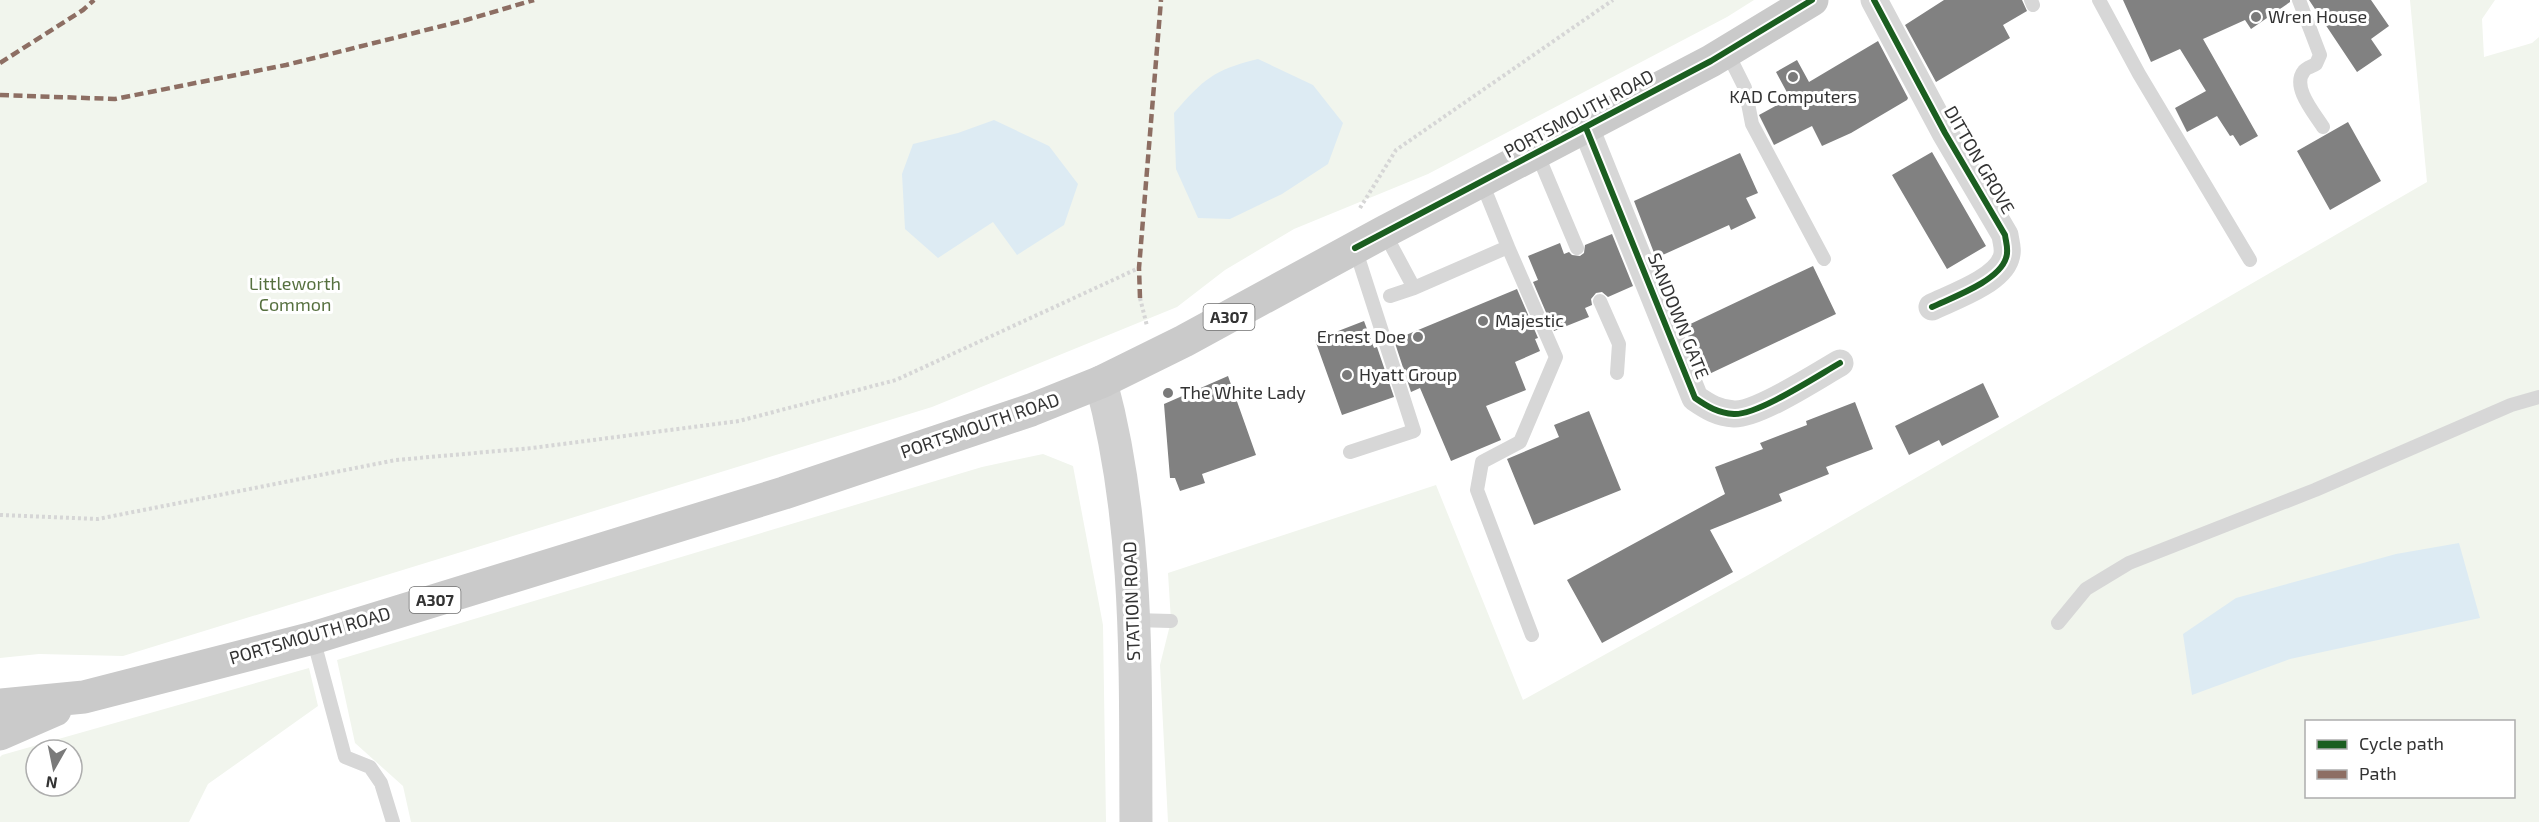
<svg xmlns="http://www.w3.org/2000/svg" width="2539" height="822" font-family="'Exo 2',sans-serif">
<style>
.green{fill:#f1f5ed;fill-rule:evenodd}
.water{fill:#ddebf3}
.building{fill:#818181}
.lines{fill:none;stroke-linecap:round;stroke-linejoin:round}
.path{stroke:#d6d6d6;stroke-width:4;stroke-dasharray:3 3;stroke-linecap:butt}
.service{stroke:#d7d7d7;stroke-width:14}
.minor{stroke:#d7d7d7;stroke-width:27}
.secondary{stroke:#d0d0d0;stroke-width:33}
.primary{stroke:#cacaca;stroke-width:33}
.quiet{stroke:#8d6e63;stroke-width:4.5;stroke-dasharray:9 4.5;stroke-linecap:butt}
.cycleway-casing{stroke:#fff;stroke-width:10}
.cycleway{stroke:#1b5e20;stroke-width:6}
.poi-dot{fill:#7a7a7a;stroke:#fff;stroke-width:2}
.labels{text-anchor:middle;stroke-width:6;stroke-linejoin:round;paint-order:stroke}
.shield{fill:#fff;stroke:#707070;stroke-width:1.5}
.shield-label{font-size:16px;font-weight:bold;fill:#333}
.poi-label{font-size:18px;fill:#333;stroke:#fff;text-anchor:start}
.street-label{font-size:18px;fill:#333;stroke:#fff}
.park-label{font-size:18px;fill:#56703f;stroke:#fff}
</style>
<rect width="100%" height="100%" fill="#fff"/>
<path class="green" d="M0,0h1754l-27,17 -299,157 -134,55 -69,41 -48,37 -245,100 -809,249 -84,-2 -39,4z
M2410,0h85l-13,19 2,38 48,-14 7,-6v785h-1371l-8,-157 11,-44 -3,-48 268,-88 87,215 227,-126 677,-392zM2306,722h208v74h-208z
M1043,454l30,12 30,159 3,197h-695l-8,-36 -48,-43 -18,-83 645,-193z
M309,668l9,38 -110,78 -19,38h-189v-65l2,-2zM36,750h36v36h-36z"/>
<path class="water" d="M1258,59l55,26 30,38 -15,41 -46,30 -52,25 -32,-1 -22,-49 -2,-56c30,-34 39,-43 84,-54z
M994,120l55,26 29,38 -14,41 -47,30 -24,-33 -55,36 -33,-29 -3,-55 11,-30 45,-11z
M2459,543l21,75 -190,41 -98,36 -9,-61 53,-36 160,-44z"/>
<path class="building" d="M1944,0h78l5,11 -24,14 7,13 -74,44 -31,-57z
M2123,0h167v2l-39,27 -6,-9 -42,19 55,97 -18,10 -7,-11 -3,1 -13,-20 -30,16 -12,-24 31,-17 -26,-42 -29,13z
M2309,0h62l18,26 -18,13 11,16 -25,17z
M1878,41l30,57 -1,2 -56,33 -29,13 -10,-20 -38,19 -15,-30 31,-17 -14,-26 21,-12 12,22z
M2348,122l33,59 -51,29 -33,-59z
M1932,152l54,94 -39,23 -55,-94z
M1740,153l18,40 -12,5 10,20 -25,12 -2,-5 -73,33 -22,-57z
M1612,234l21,52 -25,11 -6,-5 -6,1 -5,6 1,6 -7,3 4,9 -35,14 -21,-49 5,-2 -10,-24 32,-13 4,11 5,-2 3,3 8,1 4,-3 1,-8z
M1813,266l23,48 -129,61 -23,-48z
M1517,289l21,49 -3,1 5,12 -25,11 11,28 -40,16 15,34 -50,21 -31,-73 -9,4 -17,-52z
M1364,321l10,27 3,-1 17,50 -52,18 -27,-75z
M1228,376l28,79 -54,19 3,9 -25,8 -5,-13h-5l-6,-74z
M1983,383l16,34 -57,29 -3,-6 -30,15 -14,-29z
M1855,402l18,47 -47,18 3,7 -50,20 3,7 -72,29 23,42 -131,71 -35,-63 158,-86 -10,-27 48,-18 -3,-6 47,-18 -1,-4z
M1589,411l32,79 -87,35 -27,-66 52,-22 -5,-12z"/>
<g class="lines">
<path class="path" d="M1360,208l36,-58 217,-150
M1140,298l7,28
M0,515l98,4 298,-59 136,-12 207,-27 157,-41 243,-112"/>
<path class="service" d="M2031,0l2,5
M2099,0l40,74 111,186
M2299,0l21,55 -4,9c-3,2 -10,4 -12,7 -13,16 11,43 19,56
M1727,52l18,36 7,36 72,135
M1537,153l40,95
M1384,232l30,56
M1508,247l48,110 -36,85 -38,20 -5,28 55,145
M1390,296l24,-8 94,-41 -26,-64
M1600,301l19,43 -2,29
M1350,452l64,-21 -59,-183
M1134,620l37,1
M2058,623l28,-34 43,-26 186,-73 196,-85 28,-8
M313,638l32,119 25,10 11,16 12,39"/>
<path class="minor" d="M1874,0l71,133 60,102c1,8 4,15 1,23 -7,23 -53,39 -74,49
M1586,128l109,270c13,9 23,15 39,16 24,1 83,-38 106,-51"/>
<path class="secondary" d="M1101,382c39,144 34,292 35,440"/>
<path class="primary" d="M0,705l84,-8 229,-59 471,-145 247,-83 70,-28 83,-41 200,-109 327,-171 101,-61
M0,734l55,-24"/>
<path class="quiet" d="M0,63l83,-53 11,-10
M0,95l115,4 171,-34 180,-45 68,-20
M1140,298l-1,-30 22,-268"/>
<defs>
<path id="cycleway" d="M1874,0l71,133 60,102c1,8 4,15 1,23 -7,23 -53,39 -74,49
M1586,128l109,270c13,9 23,15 39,16 24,1 83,-38 106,-51
M1355,248l356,-187 101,-61"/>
</defs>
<use href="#cycleway" class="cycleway-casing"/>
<use href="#cycleway" class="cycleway"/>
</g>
<g class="poi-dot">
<circle cx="2256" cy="17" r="6"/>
<circle cx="1793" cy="77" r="6"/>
<circle cx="1483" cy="321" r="6"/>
<circle cx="1418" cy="337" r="6"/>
<circle cx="1347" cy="375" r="6"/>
<circle cx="1168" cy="393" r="6"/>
</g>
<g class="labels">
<g class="shield">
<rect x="1203.5" y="304" width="51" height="26" rx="4.5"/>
<rect x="409.5" y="587" width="51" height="26" rx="4.5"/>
</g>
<g class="shield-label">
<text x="1229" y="323">A307</text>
<text x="435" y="606">A307</text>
</g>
<g class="poi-label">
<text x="2268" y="23">Wren House</text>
<text x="1793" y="103" text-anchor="middle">KAD Computers</text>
<text x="1495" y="327">Majestic</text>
<text x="1406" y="343" text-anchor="end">Ernest Doe</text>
<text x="1359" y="381">Hyatt Group</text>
<text x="1180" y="399">The White Lady</text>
</g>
<g class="street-label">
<text transform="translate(1579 114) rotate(-28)" y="6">PORTSMOUTH ROAD</text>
<text transform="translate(1979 160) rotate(60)" y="6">DITTON GROVE</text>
<text transform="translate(1678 316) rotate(68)" y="6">SANDOWN GATE</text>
<text transform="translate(980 426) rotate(-19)" y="6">PORTSMOUTH ROAD</text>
<text transform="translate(1132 601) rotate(-92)" y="6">STATION ROAD</text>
<text transform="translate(310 636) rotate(-16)" y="6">PORTSMOUTH ROAD</text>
</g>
<g class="park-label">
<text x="295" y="290">Littleworth<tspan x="295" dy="21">Common</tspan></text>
</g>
</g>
<rect x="2305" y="720" width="210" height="78" fill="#ffffff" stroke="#adadad" stroke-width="1.5"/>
<rect x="2317" y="740" width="30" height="9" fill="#1b5e20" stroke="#adadad" stroke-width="1.5"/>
<text x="2359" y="750" font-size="18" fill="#333333">Cycle path</text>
<rect x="2317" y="770" width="30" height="9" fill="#8d6e63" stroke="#adadad" stroke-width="1.5"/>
<text x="2359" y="780" font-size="18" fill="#333333">Path</text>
<g transform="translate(54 768) rotate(189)"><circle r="28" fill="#ffffff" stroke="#adadad" stroke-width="1.5"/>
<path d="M0-4.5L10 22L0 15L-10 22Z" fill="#7a7a7a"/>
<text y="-9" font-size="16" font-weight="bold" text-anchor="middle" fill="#333333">N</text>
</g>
</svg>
